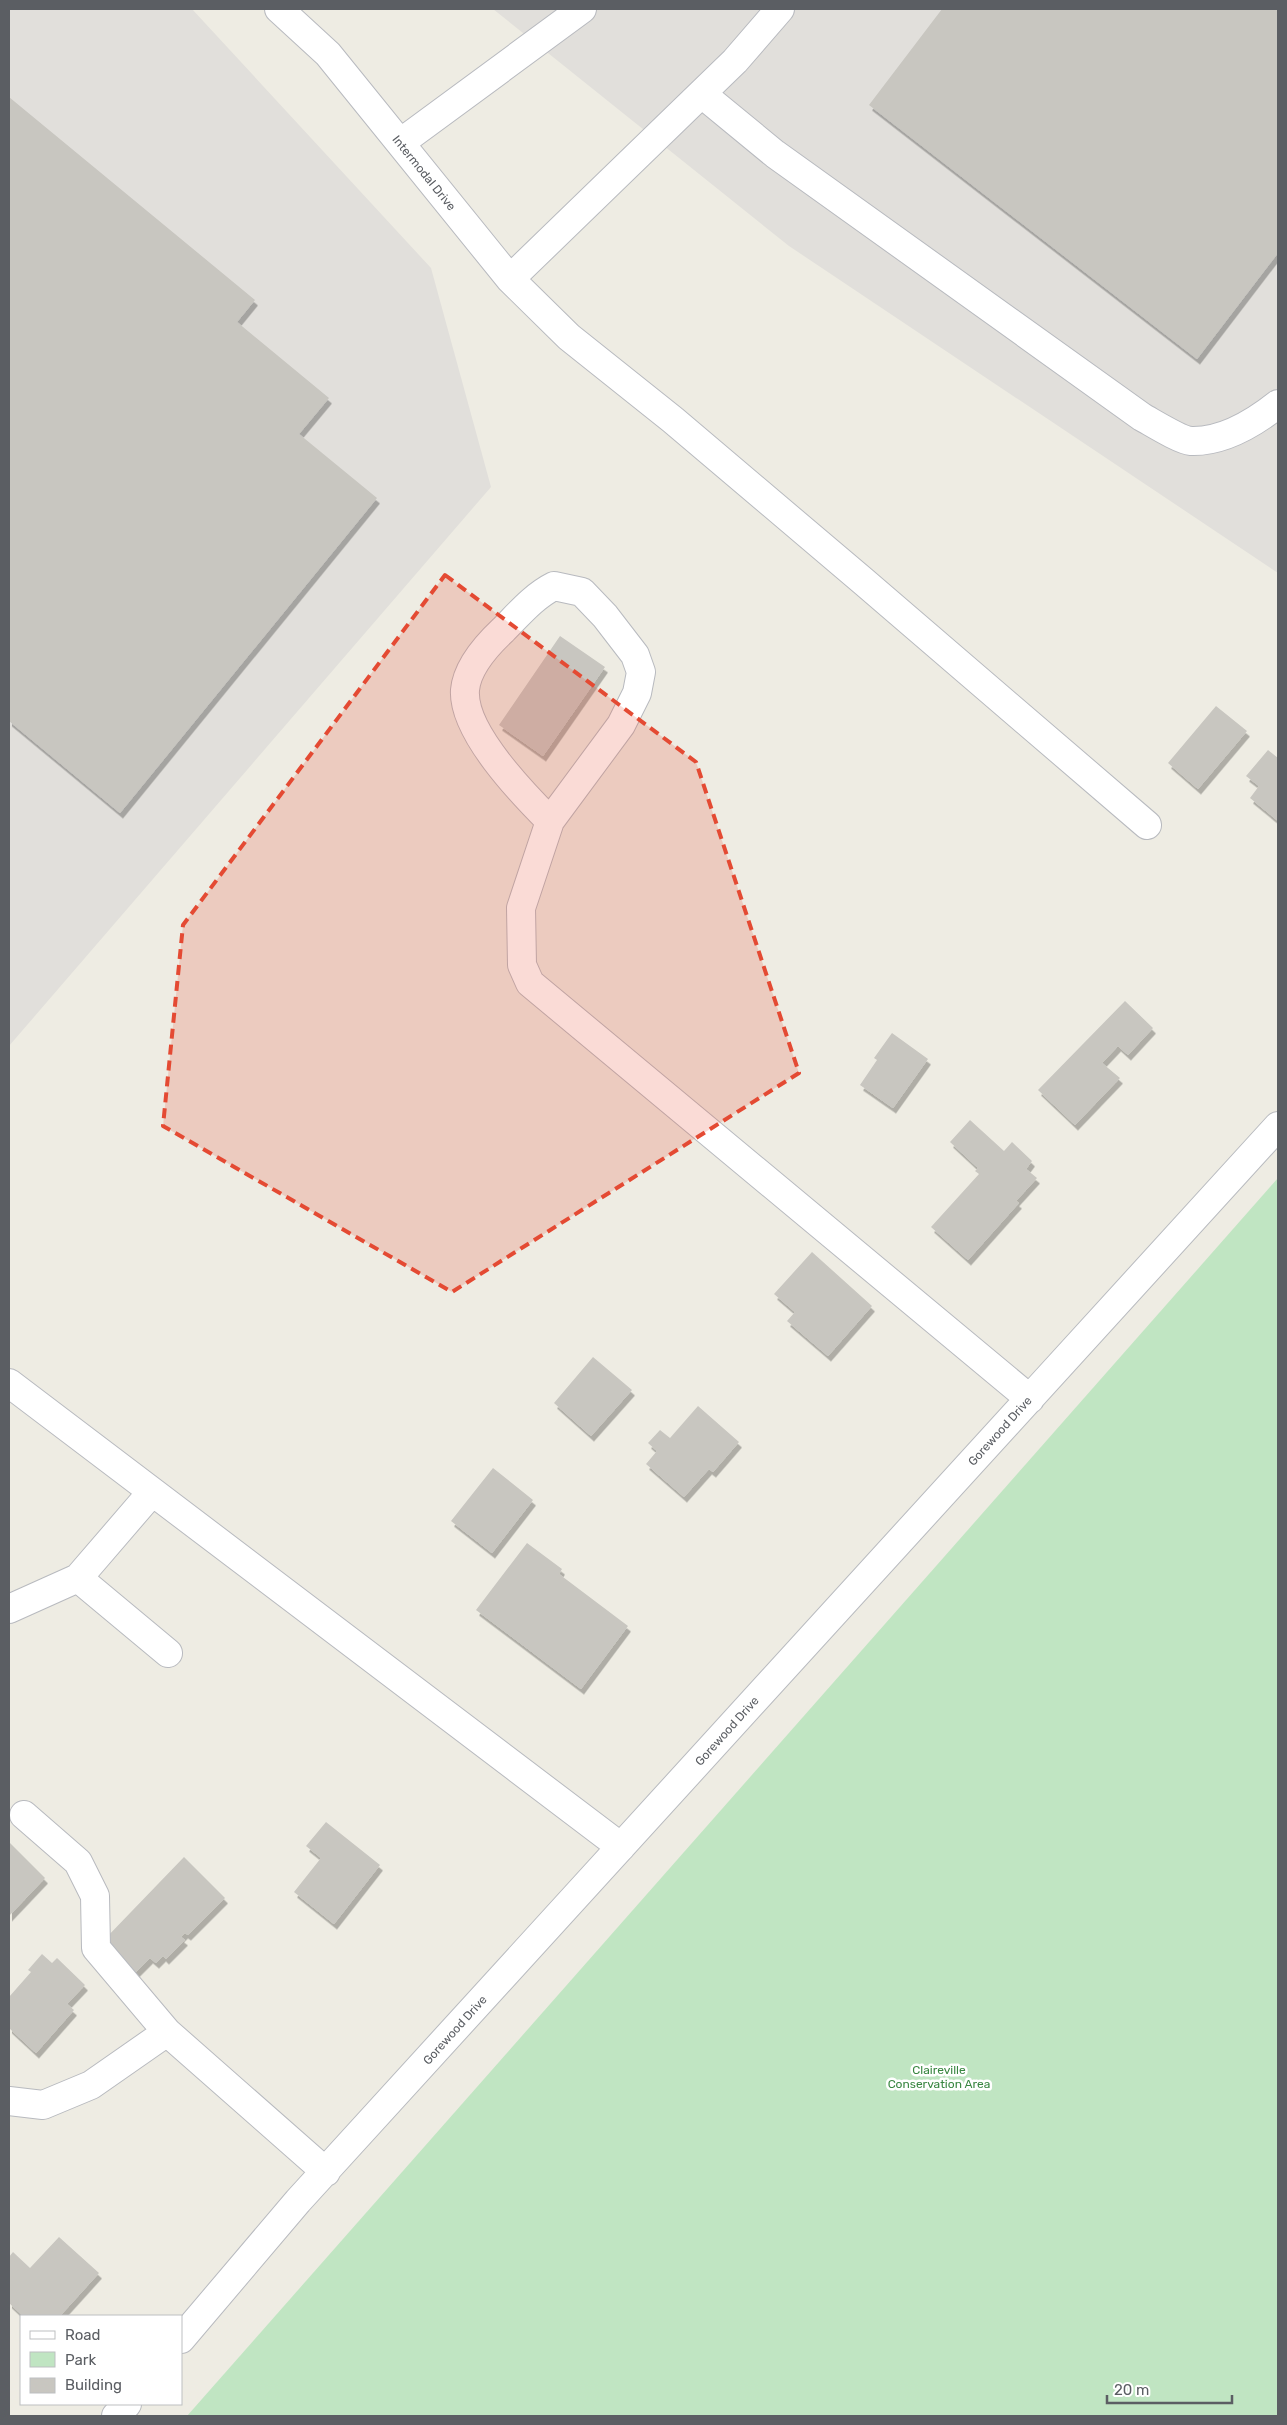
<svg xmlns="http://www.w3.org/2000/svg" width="1287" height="2425" font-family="Rubik,sans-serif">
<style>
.industrial{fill:#e1dfdb}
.green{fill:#c0e5c2}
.building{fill:#c8c6c0;filter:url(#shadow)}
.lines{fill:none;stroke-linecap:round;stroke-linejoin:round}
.minor-casing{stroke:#b8babf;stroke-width:30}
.minor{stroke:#fff;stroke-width:28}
.marked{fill:#e44a33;fill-opacity:0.2;stroke:#e44a33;stroke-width:4;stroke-dasharray:10 6;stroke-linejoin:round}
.labels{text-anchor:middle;stroke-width:5;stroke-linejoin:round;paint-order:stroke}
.street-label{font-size:12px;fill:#5b5e63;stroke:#fff}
.park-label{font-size:12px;fill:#388640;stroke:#fff}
</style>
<defs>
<filter id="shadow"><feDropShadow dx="3" dy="5.5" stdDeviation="0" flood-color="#0004"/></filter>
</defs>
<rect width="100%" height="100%" fill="#eeece3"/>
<path class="industrial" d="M9,9h183l239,259 60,219 -482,559z
M493,9h785v564l-489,-327z"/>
<path class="green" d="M1278,1178v1238h-1091z"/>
<path class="building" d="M942,9h336v244l-81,106 -328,-254z
M9,97l246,203 -18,22 92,76 -30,36 78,64 -257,315 -111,-92z
M560,636l45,31 -62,89 -44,-31z
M1216,706l31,25 -49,58 -30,-26z
M1268,750l10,8v63l-28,-23 9,-12 -13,-10z
M1125,1001l28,27 -25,27 -10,-9 -16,17 18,15 -45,47 -37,-35z
M892,1033l36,26 -35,49 -33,-23 17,-25 -3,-2z
M970,1120l34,31 8,-9 20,19 -6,8 11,9 -21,23 3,2 -51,57 -37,-33 48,-53 -4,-3 3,-3 -28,-26z
M812,1252l60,54 -44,50 -41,-35 8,-9 -21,-18z
M593,1357l39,33 -41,46 -37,-33z
M698,1406l41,36 -26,30 -4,-3 -25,28 -38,-33 11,-13 -9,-8 12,-13 10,8z
M493,1468l40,32 -41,53 -41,-32z
M527,1543l35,26 -3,5 69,52 -47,63 -105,-79z
M326,1822l54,43 -46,59 -40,-32 27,-34 -15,-12z
M9,1842l36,36 -36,38z
M184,1857l41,41 -37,37 -3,-2 -4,4 4,3 -19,19 -3,-3 -7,7 -6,-5 -14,14 -32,-32z
M42,1954l10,9 5,-5 28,27 -18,19 7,6 -38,43 -27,-25v-31l22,-25 -3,-2z
M59,2237l40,36 -39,43h-37l-14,-13v-46l4,-5 17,16z"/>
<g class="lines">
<defs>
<path id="minor" d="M279,9l49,45 182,225 59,58 104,83 190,161 284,244
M702,94l73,60 367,263c11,6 38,23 49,24 32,1 63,-18 87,-37
M400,143l182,-134
M510,279l225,-218 45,-52
M550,821c-27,-27 -88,-90 -85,-131 2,-22 22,-45 38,-60 16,-16 31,-34 51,-44l28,6 23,24 30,39 6,17 -4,21 -16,32 -71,96 -29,87 1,57 8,18 500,416
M9,1383l612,464
M78,1578l90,75
M9,1609l69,-31 74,-86
M24,1815l54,47 17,34 1,52 71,84
M9,2101l34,4 48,-20 76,-53 159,140
M181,2339l117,-138 980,-1075
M116,2416l11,-12"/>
</defs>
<use href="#minor" class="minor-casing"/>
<use href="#minor" class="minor"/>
</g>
<path class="marked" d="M445,575l251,187 103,311 -347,219 -289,-166 20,-201z"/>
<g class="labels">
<g class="street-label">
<text transform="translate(424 173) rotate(51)" y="4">Intermodal Drive</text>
<text transform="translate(1000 1431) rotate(-48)" y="4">Gorewood Drive</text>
<text transform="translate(727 1731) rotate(-48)" y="4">Gorewood Drive</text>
<text transform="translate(455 2030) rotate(-48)" y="4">Gorewood Drive</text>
</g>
<g class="park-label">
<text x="939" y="2074">Claireville<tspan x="939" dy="14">Conservation Area</tspan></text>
</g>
</g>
<rect width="1287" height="2425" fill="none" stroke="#5b5e63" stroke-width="20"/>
<rect x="20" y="2315" width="162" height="90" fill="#ffffff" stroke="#bdbfc1"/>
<rect x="30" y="2331" width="25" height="8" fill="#ffffff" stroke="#bdbfc1"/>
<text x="65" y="2340" font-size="15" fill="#5b5e63">Road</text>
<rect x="30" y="2352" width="25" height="15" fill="#c0e5c2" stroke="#bdbfc1"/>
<text x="65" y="2365" font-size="15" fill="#5b5e63">Park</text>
<rect x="30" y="2378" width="25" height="15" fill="#c8c6c0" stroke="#bdbfc1"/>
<text x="65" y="2390" font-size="15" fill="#5b5e63">Building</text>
<path d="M1107 2395v8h125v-8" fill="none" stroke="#5b5e63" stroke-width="2.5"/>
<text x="1114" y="2395" font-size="15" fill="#5b5e63" stroke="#ffffff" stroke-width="4" paint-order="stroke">20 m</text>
</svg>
